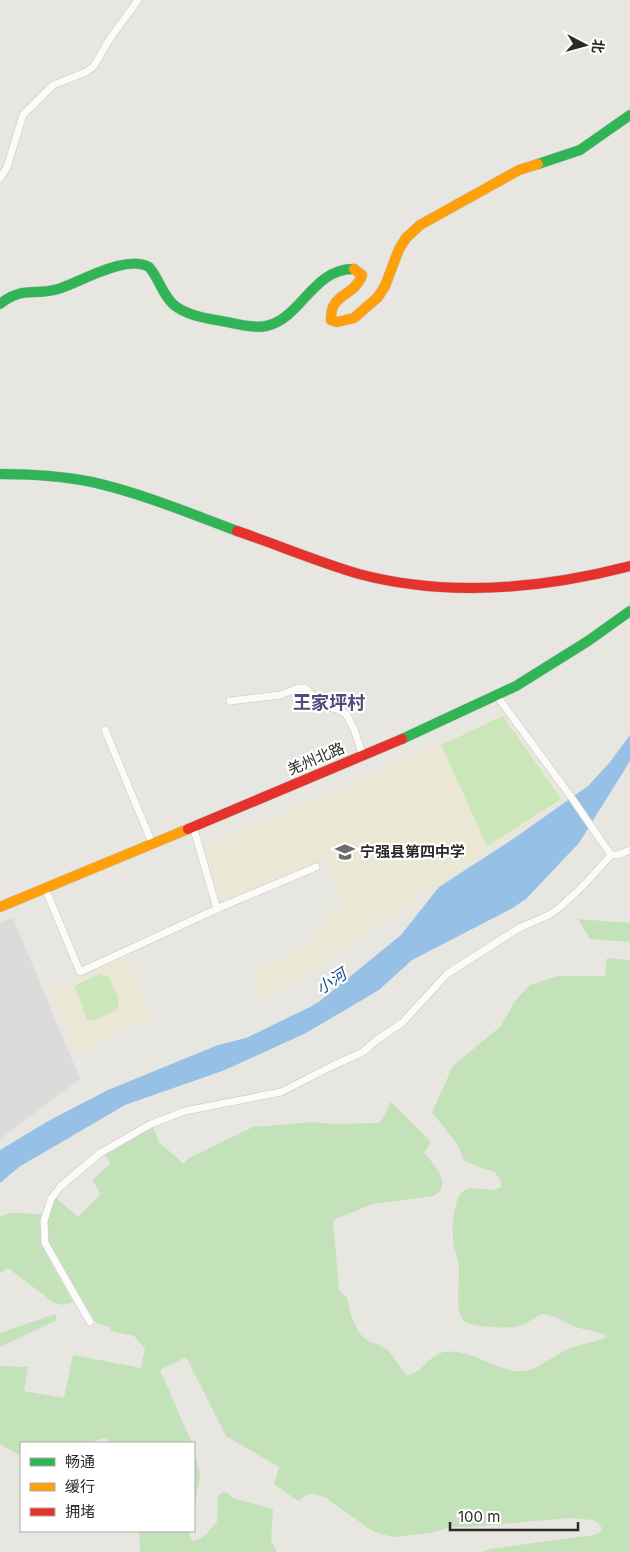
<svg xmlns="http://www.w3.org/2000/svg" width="630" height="1552" font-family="Inter,'Noto Sans SC',sans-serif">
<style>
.industrial{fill:#dddadb}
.education{fill:#eae8d5}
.green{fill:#c3e2ba}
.pitch{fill:#cbe6b8}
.water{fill:#97c0e6}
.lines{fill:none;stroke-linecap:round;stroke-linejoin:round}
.street-casing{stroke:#c6c5c5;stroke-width:8}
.fast-casing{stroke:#c6c5c5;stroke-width:11}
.slow-casing{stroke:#c6c5c5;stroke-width:11}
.jam-casing{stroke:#c6c5c5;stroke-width:11}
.street{stroke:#fcfbfa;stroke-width:7}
.fast{stroke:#30b455;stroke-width:10}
.slow{stroke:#ff9f0a;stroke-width:10}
.jam{stroke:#e5322d;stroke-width:10}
.labels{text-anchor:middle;stroke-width:4.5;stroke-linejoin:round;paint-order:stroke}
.street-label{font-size:15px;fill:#2a2a2a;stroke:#fff}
.poi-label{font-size:15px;font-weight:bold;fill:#2a2a2a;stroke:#fff;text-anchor:start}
.water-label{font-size:16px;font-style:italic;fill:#144c94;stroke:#fff}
.quarter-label{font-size:18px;font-weight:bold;fill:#4e4c78;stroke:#fff}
</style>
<rect width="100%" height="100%" fill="#e8e6e0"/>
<path class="industrial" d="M13,918l67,161 -80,60v-216z"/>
<path class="education" d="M504,714l58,86 -297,201 -15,-27 69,-34 -4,-10 13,-5 -6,-12 21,-10 -20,-45 -102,46 -18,-58 121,-50z
M126,957l24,59 -71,37 -7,-8 -21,-54z"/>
<path class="green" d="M578,919l52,4v19l-40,-3z
M607,958l23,2v592h-148l8,-3 104,-14 5,-2 3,-5 -4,-5 -5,-3 -24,-2 -100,9h-17l-23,6 -36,4 -19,-5 -48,-34 -11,-4h-6l-11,7 -24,-17 5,-17 -53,-31 -40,-79 -26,13 32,73h-80l-6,-5 -20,5h-65v13l-21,-12v-78l28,1 -4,24 40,7 9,-43 68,13 4,-20 -11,-12 -23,-5 -1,-4 -14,-4 -46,-78 -4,-15 3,-20 7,-12 22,19 23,-23 -9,-14 19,-17 -6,-8 48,-28 6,15 25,22 5,-6 64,-31 60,-5 19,2 48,-1 11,-21 40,40 -7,11c10,11 30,33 9,43l-60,8 -40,16 6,70 8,8 4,18 8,17 9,8 11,4 10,6 17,24c17,-1 22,-20 38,-23 24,-4 47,15 70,19 21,4 41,-18 59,-24 10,-3 20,-5 30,-8l4,-3c-10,-6 -20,-5 -31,-9 -11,-3 -20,-12 -33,-13 -9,3 -15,9 -24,12 -8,3 -45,1 -52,-3 -14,-8 -7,-41 -8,-55 0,-10 -6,-20 -6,-30 -1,-11 1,-37 8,-45 10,-11 28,2 40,-6v-5l-6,-10 -19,-6 -12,-6 -7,-16 -25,-32 21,-46 48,-40 14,-25 15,-16 28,-9h47z
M10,1213l33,1 -1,28 6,15 25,45 -10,3 -10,-3 -45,-34 -8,5v-56z
M55,1314l2,6 -57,27v-14z
M194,1448l6,27 -6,35z
M223,1492l5,1 4,5 41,11 -2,32 6,11h-137l-1,-21h51l-1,5 3,5c12,-1 18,-12 25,-19l1,-26z"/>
<path class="pitch" d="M503,716l58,83 -74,47 -46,-101z
M99,974l10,3c14,32 17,30 -16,44l-6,-2 -12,-32 3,-3z"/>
<path class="water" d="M630,735v26l-51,82 -53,56 -15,10 -99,51 -33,30 -73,43 -81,37 -100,35 -106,62 -19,16v-33l50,-30 58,-30 110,-45 28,-7 64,-31 10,-6 81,-66 38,-48 74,-48 75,-53 22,-24z"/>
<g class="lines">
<defs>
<path id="street" d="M0,178l7,-11 16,-52 30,-30 33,-13 8,-6 15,-26 29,-40
M497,696l72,98 42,61
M230,701l50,-6 18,-7h7l19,18 13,3 9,5 8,15 9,27
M105,730l47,113
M193,826l24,83
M45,888l35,84 141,-65 95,-40
M90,1322l-45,-79 -1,-22 7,-22 9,-12 40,-34 51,-29 34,-13 96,-19 49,-25 33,-15 15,-13 24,-16 45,-49 72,-46 30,-13 10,-7 24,-22 28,-31h7l12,-5"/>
<path id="fast" d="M538,164l42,-14 50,-35
M0,304c22,-18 34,-8 58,-15 23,-7 68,-35 91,-22 10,11 13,28 25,38 12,10 31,13 47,16 14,2 31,8 45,5 35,-7 47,-58 88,-57
M0,474c31,0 62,2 92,8 49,11 97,31 145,49
M402,739l114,-53 72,-45 42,-30"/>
<path id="slow" d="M354,269l8,6c-8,23 -32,17 -31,45l6,2 17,-4 24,-21 7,-11 14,-37 7,-11 14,-13 99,-55 19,-6
M0,907l188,-78"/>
<path id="jam" d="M237,531c41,14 81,31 122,43 90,24 182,15 271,-8
M188,829l214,-90"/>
</defs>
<use href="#street" class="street-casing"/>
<use href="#fast" class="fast-casing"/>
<use href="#slow" class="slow-casing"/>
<use href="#jam" class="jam-casing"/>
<use href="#street" class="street"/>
<use href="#fast" class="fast"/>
<use href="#slow" class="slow"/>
<use href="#jam" class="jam"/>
</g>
<defs>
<symbol id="school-bare" viewBox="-9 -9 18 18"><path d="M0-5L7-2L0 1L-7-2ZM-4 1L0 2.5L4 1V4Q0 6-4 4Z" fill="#6c6c6a" stroke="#fff" stroke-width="2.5" paint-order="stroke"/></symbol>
</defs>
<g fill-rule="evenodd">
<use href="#school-bare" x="331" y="838" width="28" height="28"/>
</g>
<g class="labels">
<g class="street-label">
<text transform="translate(316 759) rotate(-23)" y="5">羌州北路</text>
</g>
<g class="poi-label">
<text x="360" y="857">宁强县第四中学</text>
</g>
<g class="water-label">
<text transform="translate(331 981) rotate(-33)" y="6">小河</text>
</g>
<g class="quarter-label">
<text x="329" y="709">王家坪村</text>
</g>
</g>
<rect x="20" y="1442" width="175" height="90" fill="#ffffff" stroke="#aaaaaa"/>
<rect x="30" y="1458" width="25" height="8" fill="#30b455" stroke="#aaaaaa"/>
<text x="65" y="1467" font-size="15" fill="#2a2a2a">畅通</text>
<rect x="30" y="1483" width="25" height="8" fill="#ff9f0a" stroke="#aaaaaa"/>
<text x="65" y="1492" font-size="15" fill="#2a2a2a">缓行</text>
<rect x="30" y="1508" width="25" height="8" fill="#e5322d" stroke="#aaaaaa"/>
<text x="65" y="1517" font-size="15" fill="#2a2a2a">拥堵</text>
<g transform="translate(585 45) rotate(96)" stroke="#ffffff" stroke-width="4" paint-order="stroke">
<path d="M0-4L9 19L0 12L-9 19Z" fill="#2a2a2a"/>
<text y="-8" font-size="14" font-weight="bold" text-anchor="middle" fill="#2a2a2a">北</text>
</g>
<path d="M450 1522v8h128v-8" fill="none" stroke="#2a2a2a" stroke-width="2.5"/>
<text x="458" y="1522" font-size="15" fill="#2a2a2a" stroke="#ffffff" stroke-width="4" paint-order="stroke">100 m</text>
</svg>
